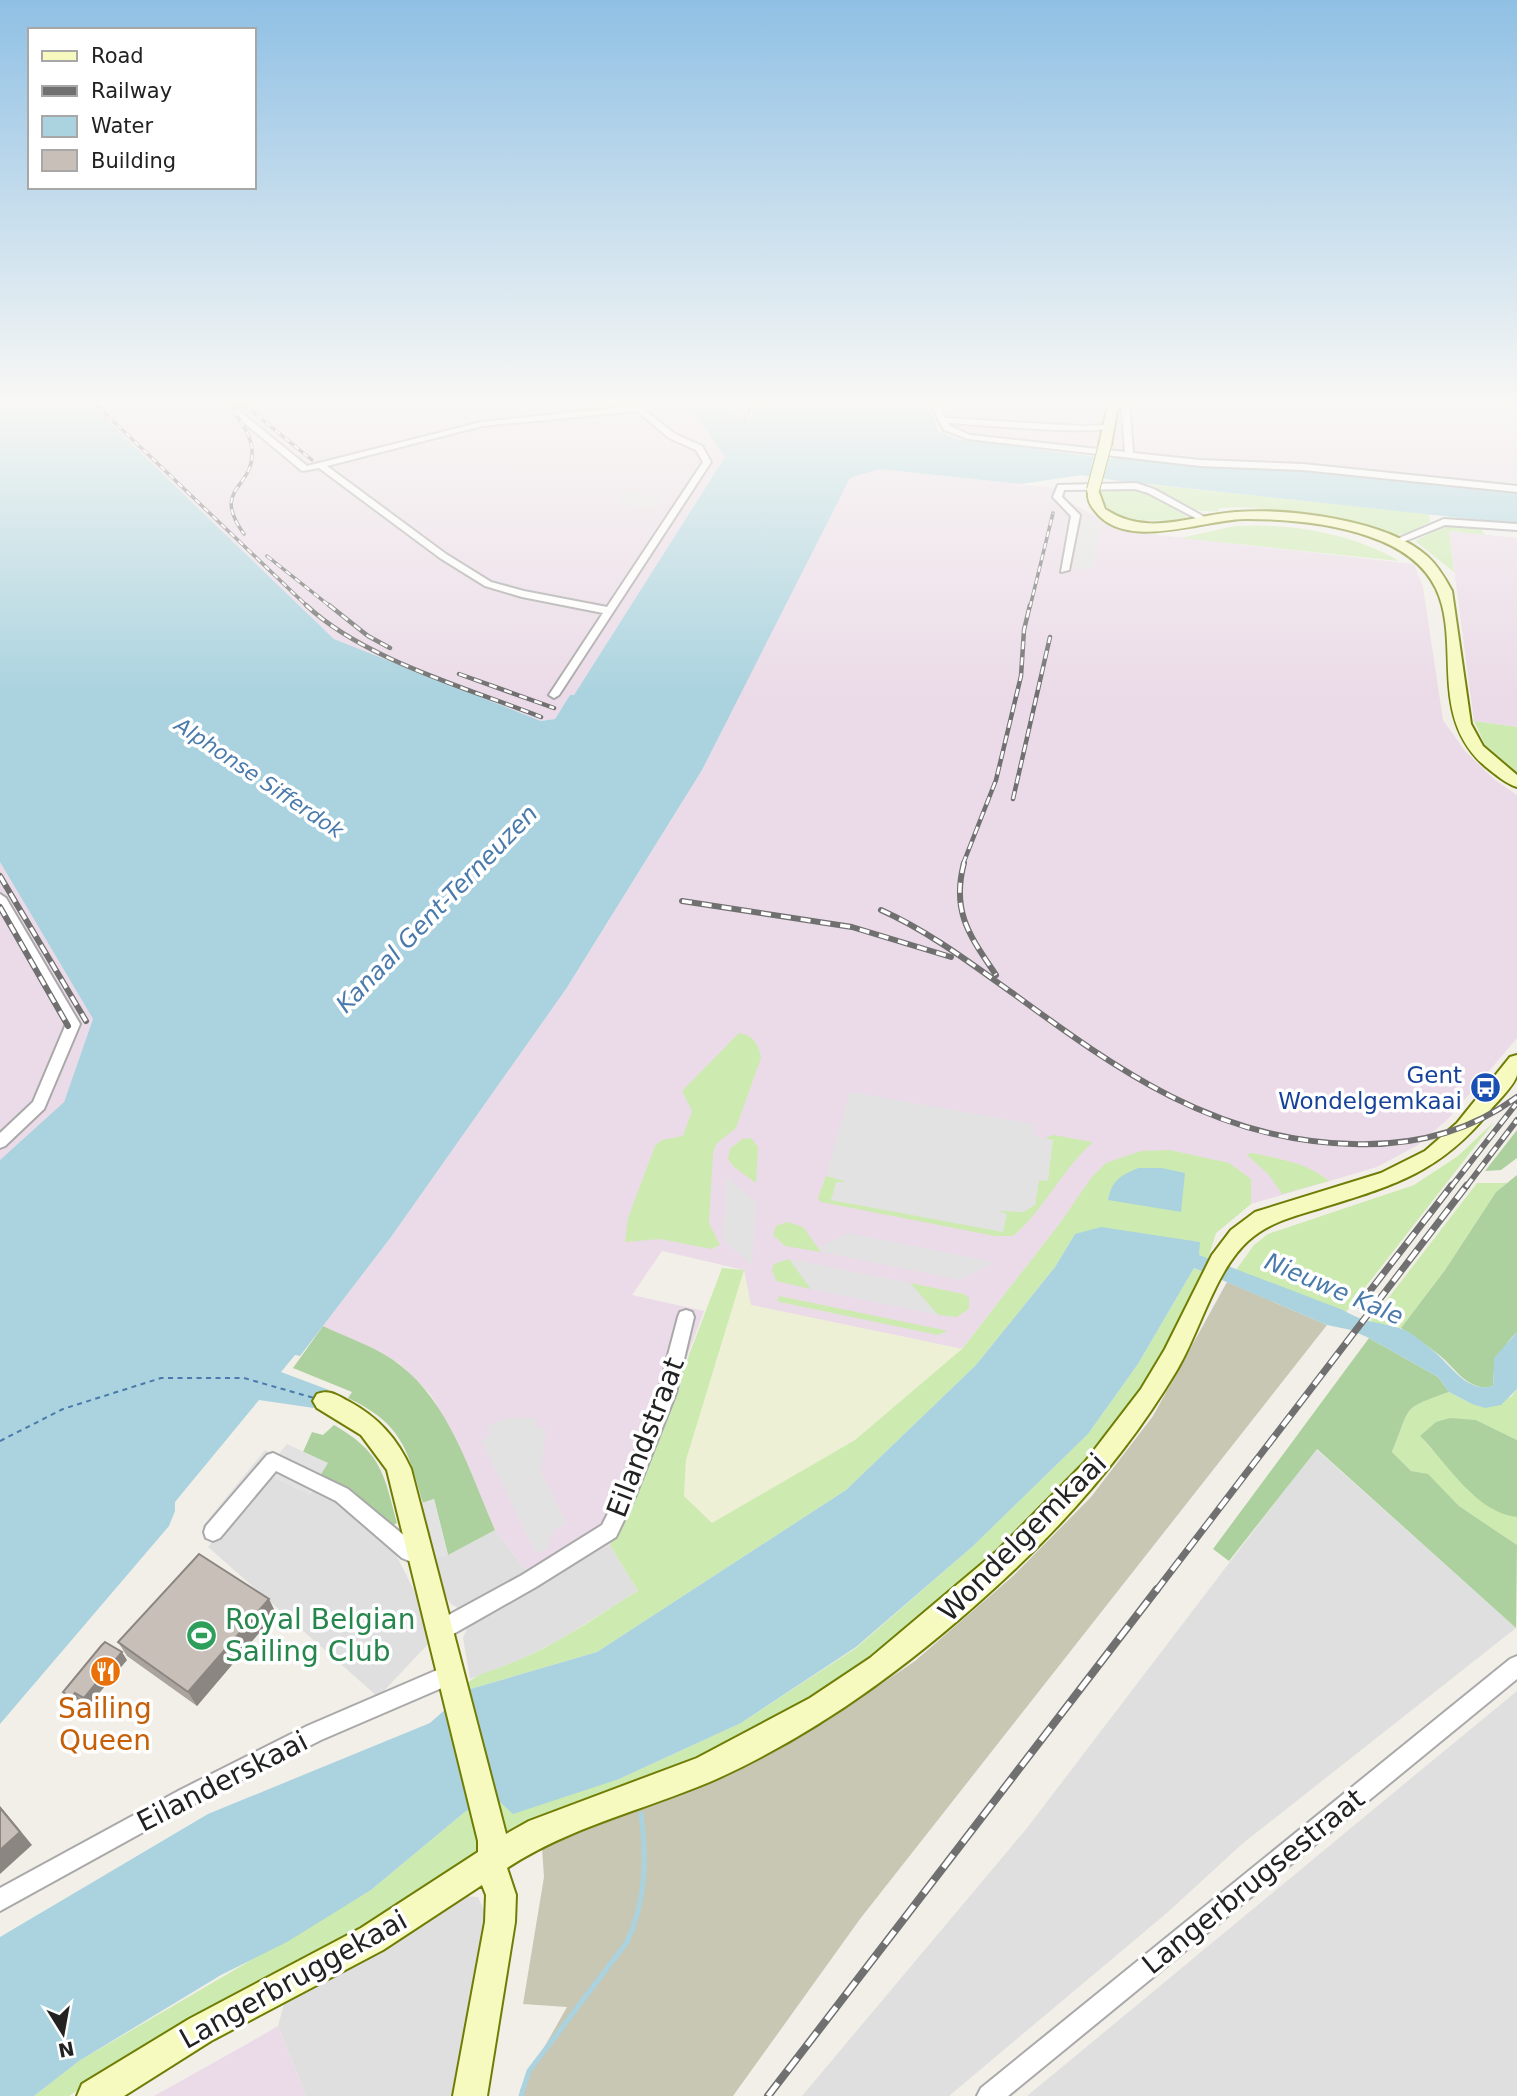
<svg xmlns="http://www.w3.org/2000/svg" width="1517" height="2096" font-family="'DejaVu Sans',sans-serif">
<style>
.residential{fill:#e0dfdf}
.industrial{fill:#ebdbe8}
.construction{fill:#c7c7b4}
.farmland{fill:#eef0d5}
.grass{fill:#cdebb0}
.forest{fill:#add19e}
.parking{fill:#e2e2e2}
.water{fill:#aad3df}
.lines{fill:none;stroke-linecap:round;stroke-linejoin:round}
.stream{stroke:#aad3df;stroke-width:5}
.ferry{stroke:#4a7aab;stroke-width:2;stroke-dasharray:5 4.5;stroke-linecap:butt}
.street-casing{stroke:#a9a9a9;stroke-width:4}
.secondary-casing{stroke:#707d05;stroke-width:4}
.street{fill:#fff;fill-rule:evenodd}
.secondary{fill:#f7fabf;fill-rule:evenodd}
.rail-far4-casing{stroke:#707070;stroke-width:3.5}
.rail-far3-casing{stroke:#707070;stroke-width:4.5}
.rail-far2-casing{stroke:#707070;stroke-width:6}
.rail-far1-casing{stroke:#707070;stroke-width:7}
.rail-casing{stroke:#707070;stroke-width:8}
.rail-far4{stroke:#fff;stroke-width:2;stroke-dasharray:6;stroke-linecap:butt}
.rail-far3{stroke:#fff;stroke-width:2.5;stroke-dasharray:8;stroke-linecap:butt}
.rail-far2{stroke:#fff;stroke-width:3.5;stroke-dasharray:10;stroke-linecap:butt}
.rail-far1{stroke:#fff;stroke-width:4.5;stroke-dasharray:13;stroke-linecap:butt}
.rail{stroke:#fff;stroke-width:5;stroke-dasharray:16;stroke-linecap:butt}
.secondary-bridge-casing{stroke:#707d05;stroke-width:14;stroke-linecap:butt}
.secondary-bridge{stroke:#f7fabf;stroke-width:12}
.wall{fill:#aba49e}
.shaded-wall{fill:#8b8681}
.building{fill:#c7bfb8;stroke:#8b8681;stroke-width:2}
.labels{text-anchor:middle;stroke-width:7;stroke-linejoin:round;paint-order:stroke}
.far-water-label{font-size:21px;font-style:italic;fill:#4a7aab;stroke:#fff}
.transit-label{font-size:23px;fill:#164399;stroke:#fff;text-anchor:end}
.water-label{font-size:24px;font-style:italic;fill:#4a7aab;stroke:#fff}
.near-street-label{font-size:28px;fill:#222;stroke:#fff}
.near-leisure-label{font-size:28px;fill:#27864d;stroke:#fff;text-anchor:start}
.near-food-label{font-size:28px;fill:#c56008;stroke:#fff}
</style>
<rect width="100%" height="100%" fill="#f2efe9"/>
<path class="residential" d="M1316,1449l200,179 -274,216 -74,68 -219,184h-147l225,-268z
M269,1475l40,19 9,-9 75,64 20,39 18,53 -53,56 -170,-150z
M495,1530l33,43 48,-11 34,-17 28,46 -79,49 -43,22 -46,17 -7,-41 4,-10 -9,-20 -7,-4 -7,-10 -11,-34z
M1517,1691v405h-490l388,-321z
M458,1896l20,1 7,16 -31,183h-148l-28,-70 7,-26z"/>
<path class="industrial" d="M86,400h599l40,57 -151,238h-4l-15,24 -14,2 -207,-82z
M722,400h39l-13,20 -13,-1z
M941,400h576v85l-175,-17 -130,-7 -248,-27 -14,-7z
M880,469l185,20 -1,10 59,32 291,33 9,23 20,133 22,31 30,29 22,15v243l-68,80 -31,27 -41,22 -126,37 -35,29 -148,-20 -106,136 -212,-44 -6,-35 -82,-19 -30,44 72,16 -70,189 -24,45 -34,17 -48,11 -33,-43 -43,-98 -21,-37 -32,-32 -76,-37 68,-89 175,-248 136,-219 142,-285 6,-7z
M1449,531l68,7v189l-43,-6z
M0,862l93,157 -29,83 -64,58z
M278,2026l28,70h-152l93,-52z"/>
<path class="construction" d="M1227,1282l100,43 -467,594 -127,177h-212l-1,-6 47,-83 -44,-3 21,-127 -2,-29 195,-78 87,-47 91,-62 98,-85 78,-79 62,-81z"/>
<path class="farmland" d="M744,1270l7,35 211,44 -107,91 -143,83 -28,-27 2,-36z"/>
<path class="grass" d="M1152,485l277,29 1,8 -24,12 -10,1 -57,-18 -96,-10 -24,1v3c-27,4 -45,-12 -67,-26z
M1101,487l49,6 35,21 1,4c-20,4 -77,7 -84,-20 -1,-3 0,-7 -1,-11z
M1451,522l27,2 7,11 -36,-4 5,41 -39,-31z
M1235,526c57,-3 115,7 164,35l-218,-23z
M1474,721l43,6v46l-32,-28z
M739,1033c14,2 20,11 22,25l-25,70 -20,16 -3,10 -4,69 11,22 -9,4 -51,-10 -35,3 3,-24 27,-72 7,-6 21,-4 9,-25 -10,-20z
M1494,1122l-148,190 -110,-42 18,-25 14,-11 146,-49 44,-29z
M1054,1135l38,7 -1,2c-30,27 -47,66 -78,92h-18l-174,-34 -3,-4 8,-22 19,3 2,6 149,27 39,-7 4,-25 14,-40 -8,-2z
M751,1138l7,9 -2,36 -22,-16 -6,-8 2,-10 12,-10z
M1170,1150l59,13 22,16v25l-35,29 -8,26 -10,-4 1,-13 -124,-8 -20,33 -79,98 -130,125 -249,162 -130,38 -3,-3c10,-13 28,-16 42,-22 47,-17 89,-48 132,-74l-28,-46 24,-45 88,-232 22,2 -58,190 -2,36 28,27 143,-83 107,-91 98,-126 31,-45 15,-15 35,-12z
M1253,1153c26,6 55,10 76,28l-47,13 -13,-19 -23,-21z
M1477,1183h30l-11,9 -51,78 -44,58 -32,-5z
M787,1222l16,5 18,25 -36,-6 -12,-11 3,-9z
M789,1259l22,30 -35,-8 -4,-11 2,-6z
M1194,1268l10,5 -63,118 -56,73 -87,89 -125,106 -118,72 -388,196 -243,133 -55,36h-35l45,-35 292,-171 95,-79 27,-10 126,-22 122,-56 115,-75 116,-101 116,-113 50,-70z
M910,1283l54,11 5,4v11l-12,8 -19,-2z
M779,1296l165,34 3,1 -9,4 -158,-33 -3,-2z
M1517,1389v51l-41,-20 -56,16 38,42 59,39v28l-58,-39 -31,-31 -17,-4 -19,-19c20,-47 7,-42 57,-60l23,12 39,-7z"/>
<path class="forest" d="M1517,1130v28l-16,12 -16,1z
M1517,1175v157c-15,14 -25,34 -24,54 -25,7 -38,-19 -55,-32 -12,-9 -25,-18 -37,-26l44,-58 51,-78z
M323,1326c25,12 56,22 77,39 50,39 70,108 95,165l-47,25 -14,-56 -11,4c-16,-55 -21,-79 -75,-105l4,-6 -59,-24z
M1369,1338l69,39 11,15c-50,18 -37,13 -57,60l19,19 17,3 31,32 58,39 -1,83 -199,-179 -88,112 -16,-12z
M1450,1418l26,2 41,20v77c-41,-4 -70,-54 -97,-81l16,-14z
M334,1425c47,27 50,48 63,98l-7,4 -71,-52 8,-12 -24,-11 9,-20 11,3z"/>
<path class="parking" d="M624,492l37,5 -8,11 -38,-5z
M1085,516l17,9 -11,45 -18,-2z
M850,1092l184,32 -1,12 20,4 -5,41 -9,-1 -4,25 -11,7 -27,-1 10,3 -4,18 -172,-32 5,-18h12l-22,-6z
M727,1177l29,25 -4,63 -29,-25z
M848,1233l146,29 -33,18 -140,-28 -3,-4z
M789,1259l121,24 28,32 -127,-26z
M508,1418h28l-1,9 11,1 -5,44 26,52 -13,6 -7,19 -11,5 -55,-114 10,-5 -4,-9z
M287,1444l41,19 -19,31 -40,-19 -46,57 -21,-5 63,-77 12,6z
M434,1499l14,56 -15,5 -14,-56z"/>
<path class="water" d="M0,400h86l248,239 207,82 14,-2 15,-24h4l151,-238 -40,-57h37l13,19 13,1 13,-20h166l11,31 20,8 153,20 8,-3 110,13 41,-1 247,26v30l-405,-44 -30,-5 -61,9 -141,-15 -30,9 -148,292 -136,219 -175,248 -91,119 -5,-1 -14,17 48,18 -15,18 -55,-8 -84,102v9l-6,15 -169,198v-564l64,-58 29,-83 -93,-157z
M1138,1168h24l23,5 -4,39 -73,-12c4,-20 12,-24 30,-32z
M1101,1227l99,15 -1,13 144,55c24,14 33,11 56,18 11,3 23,14 32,21 19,14 35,45 62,37l1,-28 23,-26v57l-16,16 -16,3 -13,-4 -23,-12 -11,-15 -69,-39 -18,-8 -24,-5 -133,-57 -56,96 -50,70 -116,113 -116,100 -115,76 -122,56 -106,35 -13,-12 -7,-1 -27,10 -95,79 -84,52 -66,33 -142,86 -45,35h-34v-159l208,-123 222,-91 37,-33 130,-38 249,-162 130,-125 79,-98 20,-33z"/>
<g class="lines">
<path class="stream" d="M521,2096l8,-25 98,-129c19,-42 20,-83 14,-128"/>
<path class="ferry" d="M0,1441l63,-32 98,-31h83l70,20"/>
<defs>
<path id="street" d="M217,400h9l81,66 175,-44 150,-16 -3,-3 4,-2 42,33 27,12 9,16 -152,233 -5,3 -5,-3 54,-82 -81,-16 -37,-11 -45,-28 -121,-90 -17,3zM637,411l32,27 27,12 7,12 -96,145 -83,-16 -33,-9 -45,-28 -119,-88 155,-40z
M928,400h8l9,18 136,8 28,-1 4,2c-18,9 -137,-3 -165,-4l2,3 20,9 155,17 -4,-52h8l4,53 67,7 103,4 214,22v6l-214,-22 -103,-4 -232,-27 -24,-9z
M1136,483l18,6 56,31 -7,2 -55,-29 -13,-4 -71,1 -2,7 18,18 -11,55 -8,2 10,-56 -18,-19 5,-12z
M1444,519l73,5v6l-72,-5 -47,19 -8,-2z
M0,894l6,4 74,126 -36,85 -39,37 -5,2v-15l33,-31 33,-78 -66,-115z
M686,1310l6,2 2,5 -18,76 -41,104 -19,40 -80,50 -88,50 -7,3 -7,-3 -3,-7 3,-7 88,-48 80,-50 16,-31 40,-101 20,-76 2,-5z
M273,1453l75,36 64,53 7,-2 7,3 2,6 -2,6 -17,6 -7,-3 -66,-57 -60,-30 -56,67 -7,3 -7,-3 -2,-6 2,-6 61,-71z
M1517,1656v23l-509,417h-31l4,-8 529,-429z
M451,1664l7,3 3,7 -3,7 -137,59 -127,64 -194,107v-23l180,-98 127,-64z"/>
<path id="secondary" d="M1109,400h10l-8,45 -6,3 -6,-3z
M1089,487h8l8,22c44,29 85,6 131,3 53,-4 151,8 191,44 11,10 18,22 25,35l19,133 12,22 34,29v12c-11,-3 -22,-13 -31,-20 -82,-71 18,-185 -118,-231 -38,-13 -81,-17 -121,-17 -40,-1 -120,34 -152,-8 -6,-7 -9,-14 -6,-24z
M1517,1055c0,6 0,15 0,20 -4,13 -21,27 -29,38 -49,60 -96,73 -167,95 -26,8 -52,14 -73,33 -33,30 -48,90 -71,129 -44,74 -100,140 -162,199 -90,85 -189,161 -303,212 -68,29 -143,46 -205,87l9,27 -1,27 -28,174h-34l32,-174 1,-27 -4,-10 -99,65 -172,91 -87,55h-47l5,-12 107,-65 172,-91 117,-76v-11l-91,-371 -26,-35 -44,-27 -4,-7 4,-7c12,-5 20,1 31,7 30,16 49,37 63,68l95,365 23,-13 168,-63 113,-60 60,-40 127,-107 88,-89 56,-73 24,-40 47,-94 19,-25 24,-18 126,-39 44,-22 32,-28 53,-66z"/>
</defs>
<use href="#street" class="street-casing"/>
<use href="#secondary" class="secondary-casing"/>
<use href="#street" class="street"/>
<use href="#secondary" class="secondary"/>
<defs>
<path id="rail-far4" d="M91,400l217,207
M229,400c6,16 22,32 23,50 3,39 -42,37 -8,84
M238,400l74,60
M745,417l10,-17
M267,556l64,51
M1030,607l23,-94"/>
<path id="rail-far3" d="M306,605c57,54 161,83 235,112
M329,605l39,31 22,12
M459,674l95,34
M1013,799l37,-162
M963,864l33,-84 25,-104 3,-46 6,-25"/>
<path id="rail-far2" d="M964,863c-13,49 6,73 32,112
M0,876l86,145
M682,901l170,26 99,30
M0,907l68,119
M881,910c47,21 88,52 130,82 107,78 204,149 342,152 60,2 115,-11 164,-47
M1451,1187l65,-83
M1466,1187l51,-67"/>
<path id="rail-far1" d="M1359,1305l93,-120
M1156,1591l311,-406"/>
<path id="rail" d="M768,2096l389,-507"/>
</defs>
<use href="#rail-far4" class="rail-far4-casing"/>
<use href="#rail-far3" class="rail-far3-casing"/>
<use href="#rail-far2" class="rail-far2-casing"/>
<use href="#rail-far1" class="rail-far1-casing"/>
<use href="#rail" class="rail-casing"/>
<use href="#rail-far4" class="rail-far4"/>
<use href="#rail-far3" class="rail-far3"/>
<use href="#rail-far2" class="rail-far2"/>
<use href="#rail-far1" class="rail-far1"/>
<use href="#rail" class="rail"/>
<defs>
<path id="secondary-bridge" d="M1093,490l12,-45"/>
</defs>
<use href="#secondary-bridge" class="secondary-bridge-casing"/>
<use href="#secondary-bridge" class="secondary-bridge"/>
</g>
<path class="wall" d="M276,1613l-79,93 -70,-50 -9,-14z
M127,1660l-38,45 -9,-5 -4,5 -7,-6 -6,-7z"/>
<path class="shaded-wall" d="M269,1599l7,14 -79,93 -9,-14z
M122,1652l5,8 -38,45 -5,-7z
M75,1693l5,7 -4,5 -5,-7z
M0,1806l32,39 -32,29z"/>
<path class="building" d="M199,1554l70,45 -81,93 -70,-50z
M105,1642l17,10 -38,46 -9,-5 -4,5 -8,-6 38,-46z
M0,1808l20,24 -20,18z"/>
<linearGradient id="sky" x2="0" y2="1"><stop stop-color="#8fc0e4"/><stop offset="0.58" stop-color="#f9f8f5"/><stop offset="1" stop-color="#f9f8f5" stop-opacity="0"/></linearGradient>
<rect width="1517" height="694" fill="url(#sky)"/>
<defs>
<symbol id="bus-disc" viewBox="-11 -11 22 22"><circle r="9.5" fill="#1a4fb4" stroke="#fff"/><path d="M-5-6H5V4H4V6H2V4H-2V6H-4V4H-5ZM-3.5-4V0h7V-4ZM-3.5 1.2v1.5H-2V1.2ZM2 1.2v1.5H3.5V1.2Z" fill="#fff"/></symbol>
<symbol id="stadium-disc" viewBox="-11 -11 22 22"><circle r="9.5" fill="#2e9e5b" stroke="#fff"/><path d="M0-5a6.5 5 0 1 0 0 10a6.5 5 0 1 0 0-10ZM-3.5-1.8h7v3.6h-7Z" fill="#fff"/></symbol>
<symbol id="restaurant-disc" viewBox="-11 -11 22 22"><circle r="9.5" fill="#e8710a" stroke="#fff"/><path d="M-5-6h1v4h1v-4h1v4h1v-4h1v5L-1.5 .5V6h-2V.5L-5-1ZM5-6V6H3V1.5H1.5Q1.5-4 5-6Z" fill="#fff"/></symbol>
</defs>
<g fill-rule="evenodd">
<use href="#bus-disc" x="1468" y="1070" width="35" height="35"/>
<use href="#stadium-disc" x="184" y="1618" width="35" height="35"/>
<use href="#restaurant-disc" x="88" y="1654" width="35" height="35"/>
</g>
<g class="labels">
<g class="far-water-label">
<text transform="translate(259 778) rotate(34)" y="7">Alphonse Sifferdok</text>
</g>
<g class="transit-label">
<text x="1462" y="1083">Gent<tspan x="1462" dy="26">Wondelgemkaai</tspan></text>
</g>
<g class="water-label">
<text transform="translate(437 909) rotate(-46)" y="8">Kanaal Gent-Terneuzen</text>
<text transform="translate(1334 1289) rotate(23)" y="8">Nieuwe Kale</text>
</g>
<g class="near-street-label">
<text transform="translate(645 1437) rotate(-69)" y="10">Eilandstraat</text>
<text transform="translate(1022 1537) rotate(-45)" y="10">Wondelgemkaai</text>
<text transform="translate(222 1781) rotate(-27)" y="10">Eilanderskaai</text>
<text transform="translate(1253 1881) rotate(-39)" y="10">Langerbrugsestraat</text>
<text transform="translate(293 1979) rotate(-29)" y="10">Langerbruggekaai</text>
</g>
<g class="near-leisure-label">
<text x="225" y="1629">Royal Belgian<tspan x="225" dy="32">Sailing Club</tspan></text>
</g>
<g class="near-food-label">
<text x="105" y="1718">Sailing<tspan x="105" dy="32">Queen</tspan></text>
</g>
</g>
<rect x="28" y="28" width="228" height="161" fill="#ffffff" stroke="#a7a7a7" stroke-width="2"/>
<rect x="42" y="51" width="35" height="10" fill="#f7fabf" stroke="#a7a7a7" stroke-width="2"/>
<text x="91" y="63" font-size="21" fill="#222222">Road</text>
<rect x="42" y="86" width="35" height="10" fill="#707070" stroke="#a7a7a7" stroke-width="2"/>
<text x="91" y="98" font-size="21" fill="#222222">Railway</text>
<rect x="42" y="116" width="35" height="21" fill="#aad3df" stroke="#a7a7a7" stroke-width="2"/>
<text x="91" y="133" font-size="21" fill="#222222">Water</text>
<rect x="42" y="150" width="35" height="21" fill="#c7bfb8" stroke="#a7a7a7" stroke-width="2"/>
<text x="91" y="168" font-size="21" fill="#222222">Building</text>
<g transform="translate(63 2033) rotate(169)" stroke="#ffffff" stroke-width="5" paint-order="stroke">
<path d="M0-5L12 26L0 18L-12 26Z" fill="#222222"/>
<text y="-10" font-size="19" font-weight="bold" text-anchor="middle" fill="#222222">N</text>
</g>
</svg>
